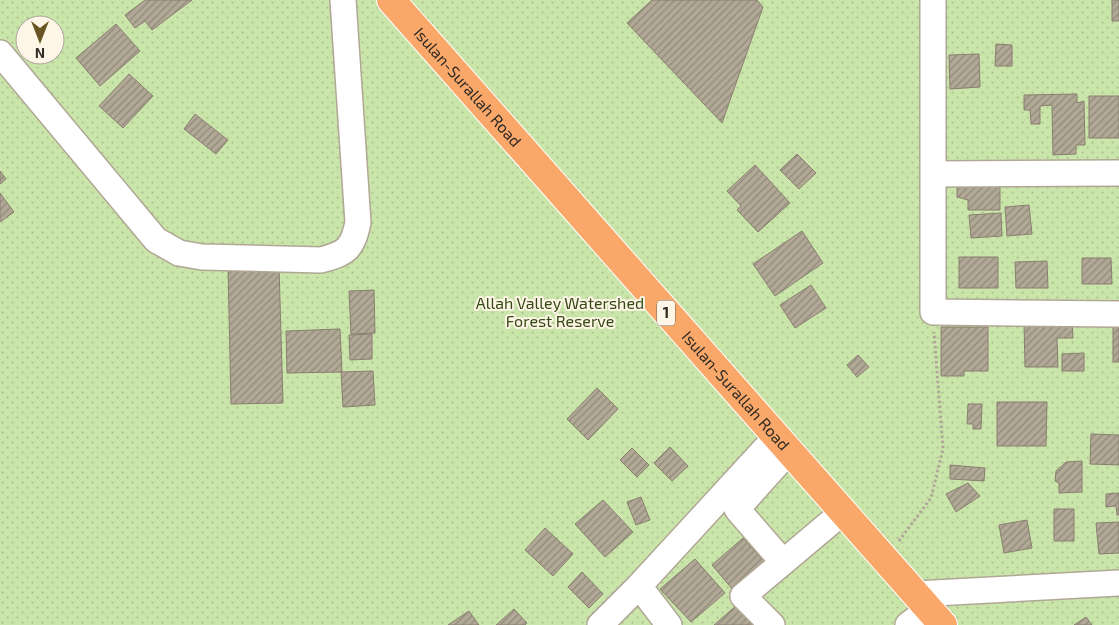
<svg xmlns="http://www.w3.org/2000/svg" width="1119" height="625" font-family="'Exo 2',sans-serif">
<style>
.green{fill:url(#green-dots);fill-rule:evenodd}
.building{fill:url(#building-hatch);stroke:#897f6f}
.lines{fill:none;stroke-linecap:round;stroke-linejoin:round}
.minor-casing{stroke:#b1a795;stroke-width:28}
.highway-casing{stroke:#fff;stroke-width:30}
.path{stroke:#afa698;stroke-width:3;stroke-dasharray:2.5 2.5;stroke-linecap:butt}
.minor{stroke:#fff;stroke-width:25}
.highway{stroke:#f9a86a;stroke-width:28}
.labels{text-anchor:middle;stroke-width:4;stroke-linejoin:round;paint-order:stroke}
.shield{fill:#fdf5e6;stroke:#6d685e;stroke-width:1}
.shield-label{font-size:15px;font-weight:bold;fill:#2f2b24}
.street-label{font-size:16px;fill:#2f2b24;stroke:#fdf5e6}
.park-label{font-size:16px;fill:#354915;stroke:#fdf5e6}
</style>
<defs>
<pattern id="green-dots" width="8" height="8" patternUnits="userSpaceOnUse" patternTransform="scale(1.25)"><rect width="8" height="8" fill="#cae5aa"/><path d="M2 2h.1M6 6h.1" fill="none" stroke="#aec592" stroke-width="1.8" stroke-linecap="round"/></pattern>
<pattern id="building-hatch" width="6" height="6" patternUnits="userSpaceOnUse" patternTransform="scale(1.25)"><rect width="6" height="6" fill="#b1a896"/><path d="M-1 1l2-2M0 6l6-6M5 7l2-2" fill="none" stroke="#90897a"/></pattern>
</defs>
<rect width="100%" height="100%" fill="#f2e7d5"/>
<path class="green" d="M0,0h1119v625h-1119zM25,25h30v30h-30z"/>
<path class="building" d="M145,0h47l-40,30 -7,-9 -10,7 -10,-13z
M652,0h105l6,7 -41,116 -95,-100z
M1112,0h7v21h-7z
M116,24l24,27 -40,35 -24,-28z
M996,44l16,1v21h-17z
M979,54l1,33 -30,2 -1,-34z
M129,74l24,22 -30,32 -24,-22z
M1077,94v9l7,-2 1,44h-9v9l-23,1 -1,-50 -12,1v18h-9l-1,-14h-6v-15z
M1089,96h30v42h-30z
M195,114l33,26 -12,14 -32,-25z
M797,154l19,19 -17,16 -19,-19z
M755,165l35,38 -32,29 -21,-22 4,-4 -14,-15z
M0,171l6,8 -6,5z
M957,177h43v33h-32v-10l-11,-3z
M0,193l14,19 -14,10z
M1029,205l3,29 -25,2 -2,-29z
M1001,213l1,23 -31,2 -2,-23z
M802,231l21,32 -48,33 -22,-32z
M959,257h39v31h-39z
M1082,258h29l1,26h-30z
M1047,261l1,27h-32l-1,-26z
M279,266l4,137 -52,1 -3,-137z
M811,285l15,23 -31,20 -15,-23z
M374,290l1,43 -24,1 -2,-43z
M1072,321l1,17h-16l1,29h-33l-1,-45z
M1113,324h6v38h-6z
M941,327h47v44h-24v5h-23z
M340,329l2,43 -55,1 -1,-42z
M372,334v25l-22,1 -1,-25z
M1084,353v18h-22v-17z
M858,355l11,12 -12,10 -10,-12z
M373,371l2,34 -32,2 -2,-35z
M597,388l21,21 -30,31 -21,-21z
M997,402h50l-1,44h-49z
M968,404h14l-1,25h-8v-5h-6z
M1091,434l28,1v30l-29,-1z
M670,447l18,19 -16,15 -18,-18z
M632,448l17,17 -12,12 -17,-17z
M1082,461v31l-23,1v-10l-4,-2 1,-10 10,-9z
M950,465l35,3 -1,13 -34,-2z
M968,483l12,13 -24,16 -10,-18z
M1119,493v22h-2l-1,-9 -10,1v-13z
M641,497l9,23 -14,5 -9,-23z
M603,500l30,32 -28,25 -30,-33z
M1054,509h20v32h-20z
M1027,520l5,28 -28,5 -5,-28z
M1119,522v31l-20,1 -3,-31z
M545,528l28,26 -20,22 -28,-26z
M743,538l21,23 -31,29 -21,-25z
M695,559l30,34 -34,29 -31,-33z
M582,572l21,22 -14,14 -21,-21z
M738,604l19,21h-43z
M514,609l13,14 -2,2h-29z
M469,611l10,14h-31z
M1086,617l6,8h-18z"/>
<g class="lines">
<defs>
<path id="minor" d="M933,0v312l186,2
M0,53l156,187 23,13 23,4 119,3c26,-7 31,-11 37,-37l-15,-223
M933,174l186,-1
M783,562l-46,-53 52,-58
M639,586l30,39
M916,594l203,-11
M600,625l39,-39 137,-149
M772,625l-29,-29 100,-84
M908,625l21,-16"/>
<g id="highway">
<path id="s1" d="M391,0l552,625"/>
</g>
</defs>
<use href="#minor" class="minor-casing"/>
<use href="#highway" class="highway-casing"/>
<path class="path" d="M899,541l32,-43 12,-49 -9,-117"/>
<use href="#minor" class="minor"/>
<use href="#highway" class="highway"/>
</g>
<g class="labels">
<rect class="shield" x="657" y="300.5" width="18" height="25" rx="4"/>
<g class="shield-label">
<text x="666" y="318">1</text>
</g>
<g class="street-label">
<text dy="6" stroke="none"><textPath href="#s1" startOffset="116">Isulan-Surallah Road</textPath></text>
<text dy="6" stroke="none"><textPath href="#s1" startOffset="521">Isulan-Surallah Road</textPath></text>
</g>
<g class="park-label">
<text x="560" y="309">Allah Valley Watershed<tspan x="560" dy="18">Forest Reserve</tspan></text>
</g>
</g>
<g transform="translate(40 40) rotate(180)"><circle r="24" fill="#fdf5e6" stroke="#aba498"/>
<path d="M0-4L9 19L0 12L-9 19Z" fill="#6a5323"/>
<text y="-8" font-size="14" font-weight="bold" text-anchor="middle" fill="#2f2b24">N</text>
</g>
</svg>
